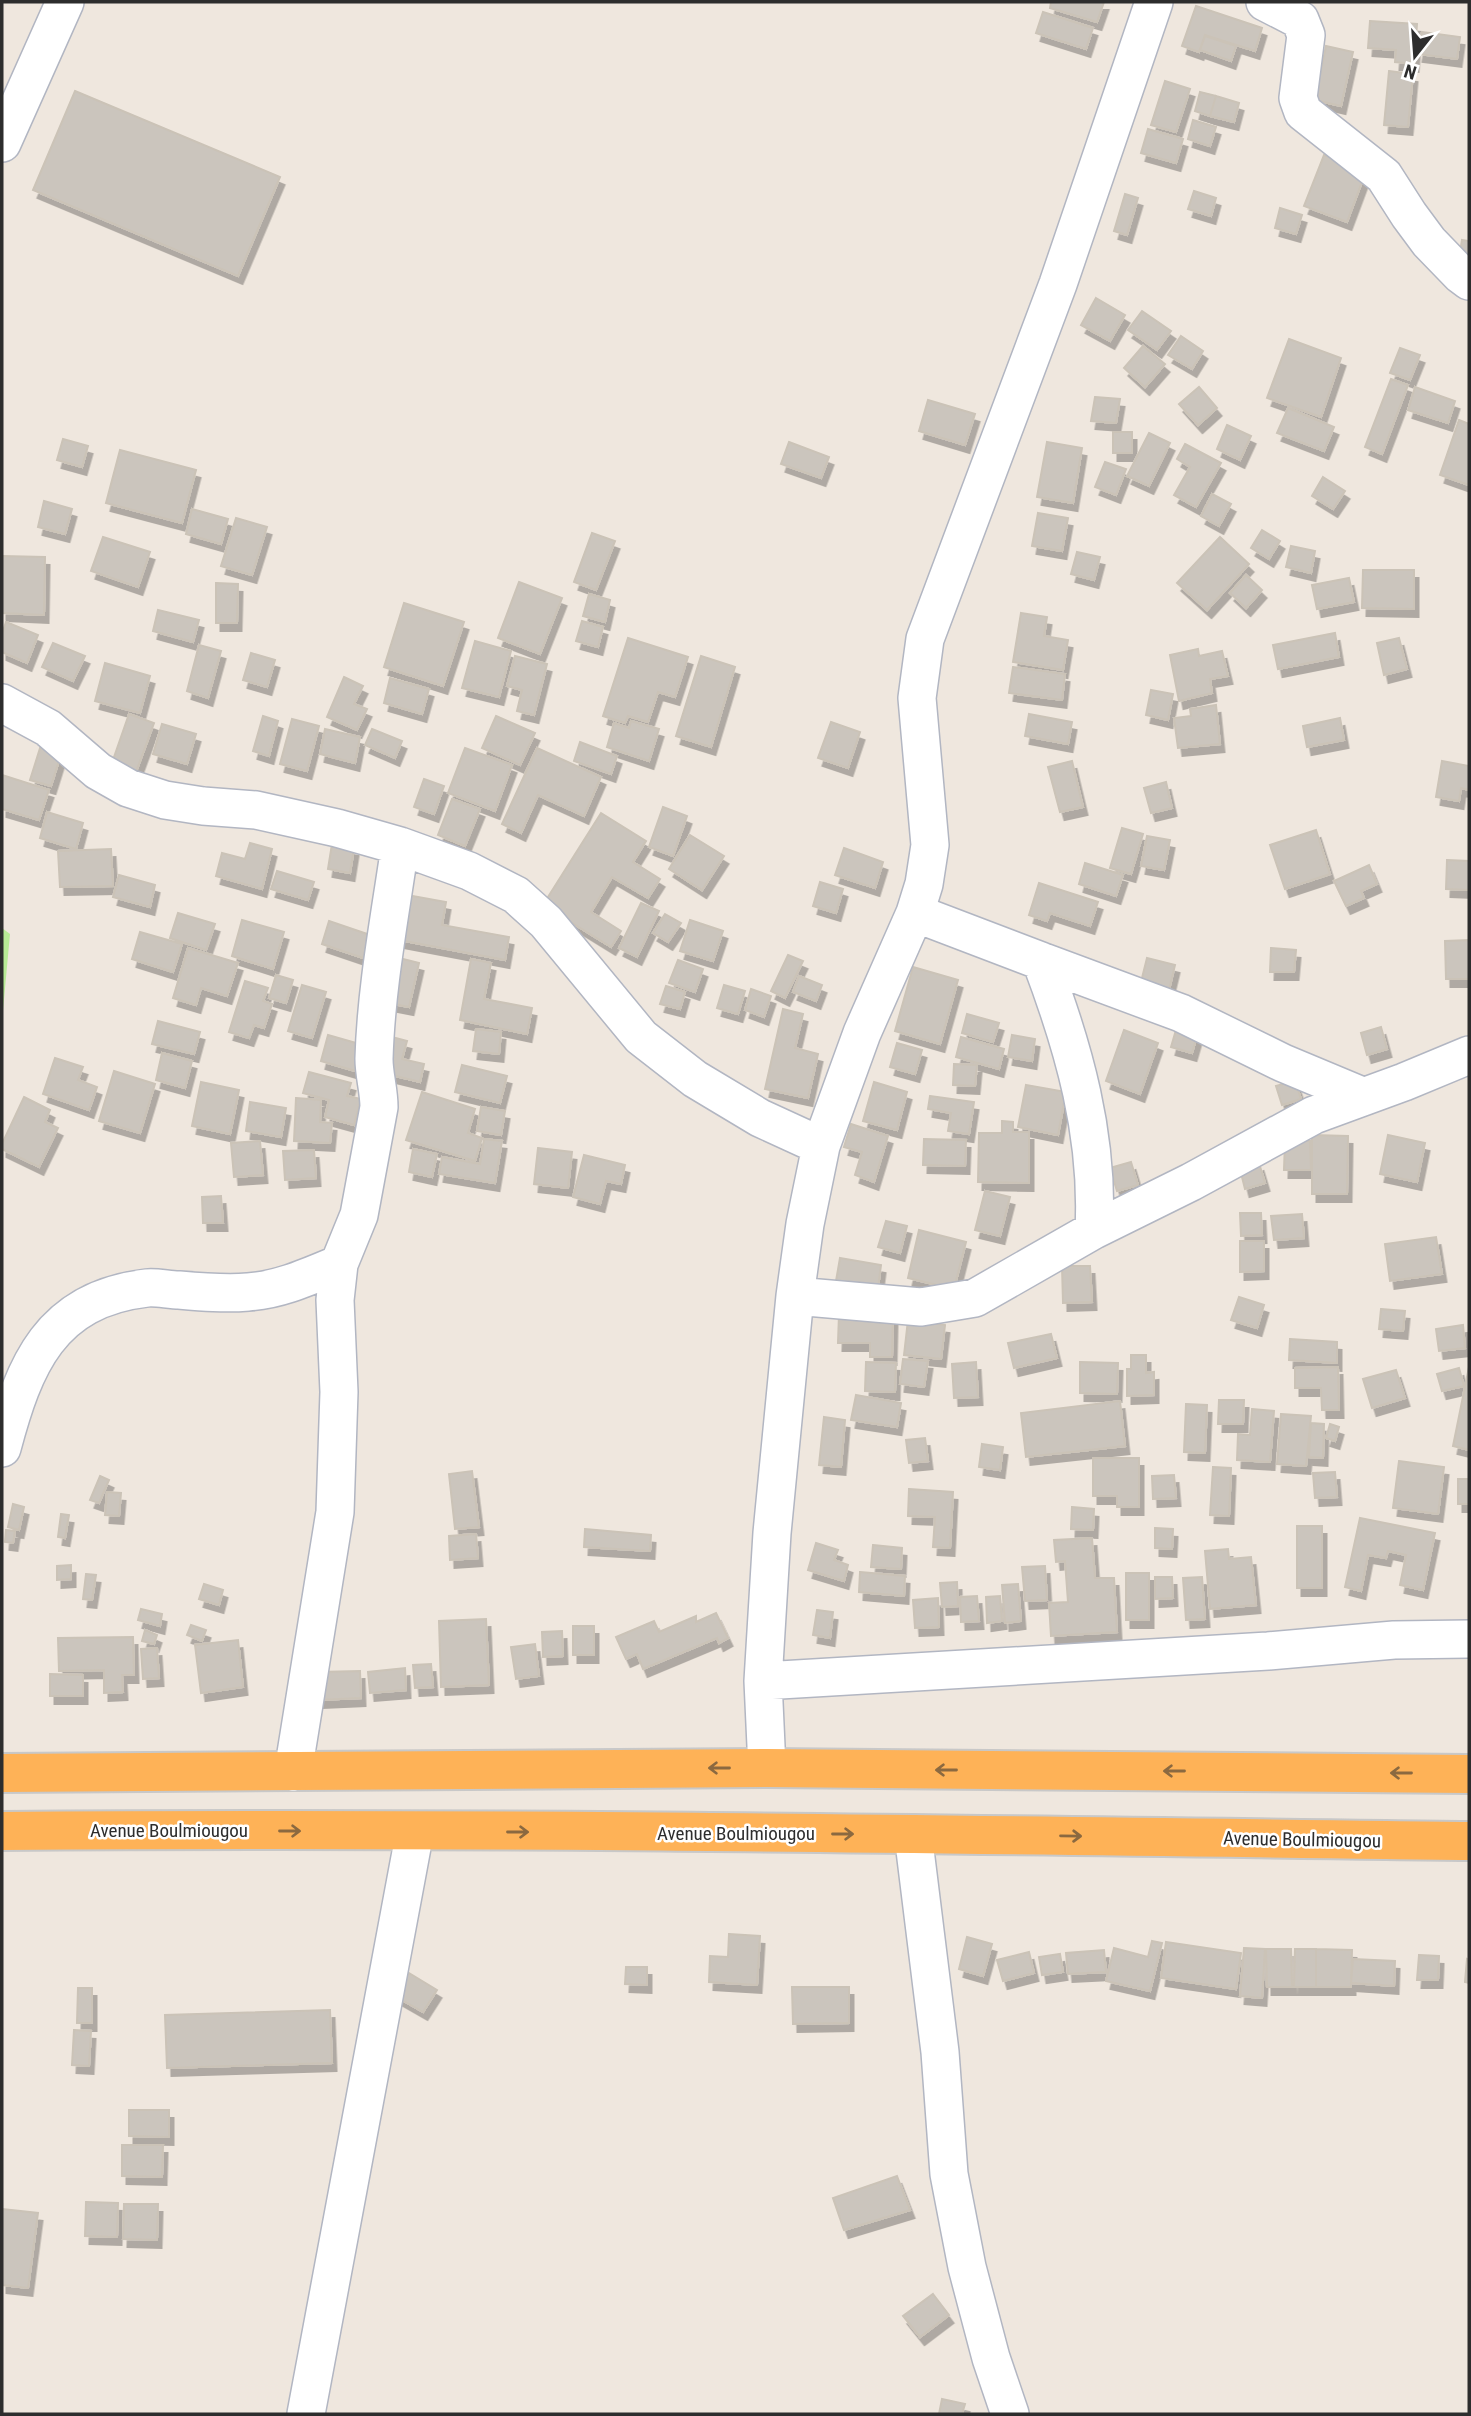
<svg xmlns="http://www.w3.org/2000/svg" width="1471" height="2416" font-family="'Roboto Condensed',sans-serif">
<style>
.green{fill:#b8eb96}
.building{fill:#cbc5bd;stroke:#cbc3b7;stroke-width:2;filter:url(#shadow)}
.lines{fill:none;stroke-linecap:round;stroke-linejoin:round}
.minor-casing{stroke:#b2b6c2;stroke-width:40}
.trunk-casing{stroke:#c8c8c8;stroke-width:42}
.minor{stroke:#fff;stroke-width:37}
.trunk{stroke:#feb257;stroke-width:38}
.oneway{stroke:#8b6940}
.labels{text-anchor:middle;stroke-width:5;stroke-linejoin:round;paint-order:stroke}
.street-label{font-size:19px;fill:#2d2d2d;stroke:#fff}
</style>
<defs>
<filter id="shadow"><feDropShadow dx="4.5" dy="8" stdDeviation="0" flood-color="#0004"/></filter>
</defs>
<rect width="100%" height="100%" fill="#efe7de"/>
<path class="green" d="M2,928l8,6 -8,87z"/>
<path class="building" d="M1051,2h53l-7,20 -47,-14z
M1196,6l66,22 -7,23 -50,-16 -6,17 -17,-6z
M1043,12l50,16 -7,21 -50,-16z
M1370,21l47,3 -3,40 -19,-2 1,-12 -28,-2z
M1422,32l38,5 -3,22 -39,-5z
M1205,36l31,10 -5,15 -31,-11z
M1326,46l27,6 -12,54 -26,-6z
M1389,71l24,3 -5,53 -24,-2z
M1165,81l25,8 -14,43 -25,-7z
M75,91l205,86 -42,99 -205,-86z
M1200,92l16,4 -6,20 -15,-5z
M1216,96l23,7 -5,19 -24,-6z
M1193,120l23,7 -6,19 -22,-7z
M1148,129l35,10 -7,24 -35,-10z
M1324,155l42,16 -19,51 -43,-16z
M1194,191l22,7 -5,18 -23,-7z
M1125,194l13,4 -11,37 -13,-4z
M1280,208l22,7 -6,19 -21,-6z
M1462,240l7,1v19l-10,-1z
M1096,298l29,17 -15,26 -29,-16z
M1142,311l29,20 -14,19 -29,-20z
M1181,336l22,15 -11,18 -24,-14z
M1289,339l52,19 -20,59 -54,-19z
M1143,346l22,18 -20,23 -21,-19z
M1400,348l20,7 -10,25 -20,-7z
M1391,379l17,6 -26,69 -17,-7z
M1199,387l18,21 -19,17 -19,-21z
M1415,387l40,14 -7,22 -40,-13z
M1095,397l25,2 -4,24 -25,-2z
M928,400l47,14 -10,31 -46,-14z
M1288,408l46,19 -10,24 -47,-18z
M1459,420l10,4v61l-29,-10z
M1227,425l24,11 -11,24 -23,-11z
M1113,432h19v21h-19z
M1149,433l21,10 -21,43 -22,-10z
M63,439l25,7 -6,21 -25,-7z
M789,442l40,15 -8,21 -40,-14z
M1047,442l35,6 -9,55 -36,-6z
M1185,444l36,19 -25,44 -22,-12 16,-28 -13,-8z
M120,450l76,20 -14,53 -76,-20z
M1105,462l21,7 -10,26 -21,-8z
M1323,477l22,14 -12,18 -21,-13z
M1212,494l19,10 -12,22 -18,-10z
M44,501l28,8 -7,25 -27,-7z
M192,509l36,10 -7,25 -35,-10z
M1038,513l30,5 -6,33 -30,-5z
M236,518l31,9 -15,48 -31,-9z
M1262,530l18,11 -11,18 -18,-11z
M592,533l23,8 -19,49 -22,-8z
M103,537l47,15 -12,35 -47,-16z
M1220,537l29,27 -42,46 -30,-27z
M1291,546l24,5 -4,22 -25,-6z
M1077,552l23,5 -6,23 -23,-6z
M2,556l43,1 -1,58 -42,-2z
M1363,570h51v39l-52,-1z
M1246,575l16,15 -16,18 -16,-15z
M1349,578l5,24 -37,7 -5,-24z
M519,582l43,16 -22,56 -42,-16z
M216,583l22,1 -1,39h-21z
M589,594l21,6 -5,22 -22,-6z
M404,603l60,19 -21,64 -59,-19z
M158,610l41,10 -6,22 -40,-11z
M1021,613l26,4 -3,19 24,4 -5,30 -50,-8z
M582,621l21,6 -5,20 -22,-6z
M6,622l32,13 -11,28 -25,-11v-18z
M1335,633l4,24 -61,12 -5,-24z
M628,638l60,19 -13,40 -17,-5 -10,30 -20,-6 -3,7 -22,-7z
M1399,638l8,31 -23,6 -7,-32z
M475,641l36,10 -12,46 -37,-9z
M53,643l32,13 -12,25 -31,-14z
M199,645l22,6 -13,47 -21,-7z
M1198,649l1,7 23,-5 6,25 -18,3 2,14 -33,8 -9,-46z
M251,653l24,7 -8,27 -24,-7z
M515,656l32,8 -13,51 -17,-4 5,-21 -15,-4z
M701,656l34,11 -24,80 -35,-11z
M105,663l45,13 -10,37 -45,-12z
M1013,667l52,7 -3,26 -53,-7z
M344,677l19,9 -9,18 13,5 -10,21 -30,-13z
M390,678l39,11 -7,25 -38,-11z
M1151,690l22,4 -5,26 -22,-5z
M1216,705l4,39 -42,4 -4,-30 17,-2 -1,-7z
M129,714l25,9 -18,49 -24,-9z
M1029,714l43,8 -4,22 -43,-8z
M263,716l15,5 -9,35 -16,-5z
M496,716l39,17 -15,32 -38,-17z
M1340,718l4,22 -37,7 -4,-21z
M292,719l27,7 -12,45 -27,-7z
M631,721l28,8 -10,32 -42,-14 7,-24 15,5z
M831,722l29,10 -12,36 -30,-10z
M162,724l34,10 -9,30 -34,-10z
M325,729l35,8 -5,26 -35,-9z
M372,729l30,12 -7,17 -30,-13z
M580,742l37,14 -6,18 -37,-13z
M41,745l21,6 -11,35 -21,-6z
M465,748l47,17 -17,46 -47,-18z
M537,748l64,29 -17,39 -46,-21 -17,38 -19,-9z
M1072,761l11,46 -23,5 -12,-45z
M1442,761l27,5v24l-8,-2 -2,13 -23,-4z
M2,775l47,15 -10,30 -37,-11z
M424,779l20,7 -10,28 -20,-7z
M1166,782l6,26 -21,5 -7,-25z
M452,799l28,10 -15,37 -27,-11z
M663,807l24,9 -14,40 -24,-9z
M47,812l36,11 -7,26 -36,-11z
M601,813l45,28 -13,21 27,17 -12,19 -36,-21 -21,35 30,19 -10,16 -68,-42z
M1122,828l21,6 -12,40 -21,-6z
M1316,830l14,44 -45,15 -15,-44z
M690,835l34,21 -22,34 -33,-21z
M1147,836l23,4 -6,30 -23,-4z
M250,843l22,6 -10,40 -46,-13 6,-23 23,6z
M332,844l22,4 -4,25 -22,-4z
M844,848l39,14 -8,26 -40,-13z
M111,849l2,37 -53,1 -2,-36z
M1447,860l22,1v29l-23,-1z
M1085,863l38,12 -7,21 -37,-12z
M1369,865l8,19 -16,7 3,7 -18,8 -12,-25z
M277,871l37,11 -6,18 -37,-11z
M119,875l36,10 -5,22 -37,-10z
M820,882l23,7 -7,24 -23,-7z
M1039,883l59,19 -8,24 -40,-13 -3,8 -18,-6z
M407,895l39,7 -4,23 67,12 -4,23 -106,-20z
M641,903l18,8 -22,46 -18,-9z
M178,913l37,11 -9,26 -36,-12z
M665,914l16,9 -13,19 -15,-9z
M242,920l42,12 -11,37 -41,-13z
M690,920l33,11 -10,30 -33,-10z
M329,921l41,14 -7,23 -41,-14z
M140,932l42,12 -9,28 -41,-13z
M1469,940v39h-23l-1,-38z
M188,948l50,15 -11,33 -26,-8 -5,17 -23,-7z
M1271,948l25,2 -2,22h-24z
M788,955l15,6 -18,37 -14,-7z
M399,958l20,5 -10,44 -21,-4z
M1147,958l28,7 -7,29 -28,-8z
M471,959l20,4 -7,36 48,9 -5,26 -67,-14z
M678,960l25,9 -8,23 -26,-9z
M913,967l45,13 -18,64 -45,-13z
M276,975l17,5 -7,23 -17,-5z
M799,976l23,9 -6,16 -23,-9z
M245,981l23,7 -5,13 9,3 -8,24 -10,-3 -5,13 -20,-6z
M302,985l24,7 -14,46 -24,-7z
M724,985l21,6 -7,23 -21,-6z
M666,986l19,6 -5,17 -20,-5z
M751,989l20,7 -7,21 -19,-7z
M783,1009l20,5 -8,34 23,6 -10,44 -43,-9z
M967,1014l32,9 -6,19 -31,-9z
M158,1021l42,11 -6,22 -42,-10z
M1178,1023l21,6 -7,24 -21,-6z
M1381,1027l6,22 -20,6 -6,-22z
M476,1029l25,3 -2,22 -26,-3z
M1124,1030l34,13 -18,51 -34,-13z
M328,1035l42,12 -8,26 -41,-12z
M1012,1035l23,4 -3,22 -24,-4z
M388,1036l19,5 -5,18 22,5 -4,18 -41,-10z
M961,1037l43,12 -5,20 -43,-12z
M897,1043l25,7 -7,24 -25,-7z
M162,1053l30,8 -7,27 -29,-8z
M55,1058l28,9 -5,13 19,7 -8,23 -46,-16z
M954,1064l23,1 -2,21 -22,-1z
M462,1065l45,11 -7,27 -45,-11z
M114,1071l41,13 -15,49 -41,-12z
M309,1072l42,11 -4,13 14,3 -7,26 -29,-8 4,-17 -26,-7z
M1295,1081l6,18 -19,6 -6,-19z
M201,1082l38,8 -9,44 -38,-8z
M874,1082l33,10 -10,38 -34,-9z
M1026,1085l40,7 -8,43 -40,-8z
M422,1092l53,17 -7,24 14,5 -7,23 -69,-21z
M930,1096l44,6 -5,32 -21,-3 3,-18 -23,-4z
M24,1097l26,13 -5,12 13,6 -19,39 -37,-18v-5z
M296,1098l25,2 -1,22 12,1 -2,20 -36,-2z
M250,1102l36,6 -5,29 -35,-6z
M481,1107l24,4 -4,24 -24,-4z
M1002,1121l11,1v10h16v51l-51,-1 1,-49h23z
M851,1124l37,12 -14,46 -19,-7 7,-23 -18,-5z
M1312,1135l36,1 -1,58h-35z
M1388,1135l37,8 -8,39 -37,-8z
M484,1139l18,2 -7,42 -56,-9 3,-17 38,7z
M924,1139l42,1 -1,26 -42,-1z
M260,1141l3,34 -29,2 -3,-34z
M1285,1141h25l1,29h-27z
M538,1148l34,4 -4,36 -34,-4z
M413,1149l24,5 -5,23 -23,-5z
M314,1150l2,28 -31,2 -2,-29z
M584,1155l41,10 -4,19 -15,-3 -6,23 -27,-7z
M1131,1162l7,23 -21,6 -7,-23z
M1259,1163l6,20 -20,6 -5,-20z
M985,1191l25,6 -10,39 -25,-6z
M221,1196l2,27h-20l-1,-26z
M1240,1213h21l1,22 -21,1z
M1302,1214l2,24 -30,2 -3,-24z
M886,1221l21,5 -7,27 -22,-6z
M919,1230l47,12 -12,47 -46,-11z
M1436,1237l6,37 -52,7 -5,-37z
M1240,1241h24v30l-24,1z
M840,1258l41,7 -3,23 -42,-7z
M1062,1266h28l2,36 -29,1z
M1239,1297l25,8 -7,23 -26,-8z
M1381,1309l24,2 -2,20 -24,-2z
M839,1314h54l-1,43h-22v-14h-32z
M908,1320l37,5 -4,34 -37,-4z
M1463,1325l2,23 -26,3 -3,-22z
M1051,1334l6,24 -43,10 -6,-25z
M1290,1339l47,3v21l-48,-3z
M1131,1355h15v18l8,-1v23l-27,1v-27h4z
M903,1359l25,2 -4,26 -24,-3z
M866,1362l30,1 -1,29 -30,-1z
M976,1362l2,35 -24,1 -2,-34z
M1080,1362l38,1 -1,31 -37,-1z
M1338,1367l1,43h-17l-1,-22h-26v-20z
M1469,1367v83l-16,-4z
M1459,1368l5,18 -22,5 -5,-17z
M1396,1370l9,28 -33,10 -9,-29z
M856,1395l45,8 -4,24 -46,-7z
M1219,1400h25l-1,24h-25z
M1120,1401l5,45 -99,11 -5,-44z
M1186,1404l21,1 -2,48 -21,-1z
M1252,1409l22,2 -4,51 -33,-2 1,-26 12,1z
M1281,1414l30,2 -5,50 -29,-2z
M824,1417l21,3 -4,47 -22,-2z
M1311,1423l13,1 -1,34 -14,-1z
M1330,1424l9,3 -4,14 -9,-3z
M925,1438l3,23 -19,2 -3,-23z
M982,1444l21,3 -3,23 -21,-3z
M1093,1458h46v49h-22v-11h-24z
M1399,1461l45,6 -6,47 -45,-6z
M1213,1467l18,1 -2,48 -19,-1z
M472,1471l7,56 -24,2 -6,-55z
M1335,1472l2,25 -22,1 -2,-25z
M1174,1475l2,23 -23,1 -1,-23z
M100,1476l9,4 -10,23 -9,-3z
M1458,1479h11v25h-11z
M909,1489l44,3 -3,56 -17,-1 2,-30 -27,-1z
M107,1492l14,1 -2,23 -14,-1z
M13,1504l11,3 -5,23 -11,-3z
M1072,1507l22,2 -1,21 -22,-1z
M61,1514l8,1 -4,23 -7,-1z
M1360,1518l75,15 -12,57 -23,-5 6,-30 -18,-4 -2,7 -18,-3 -7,36 -16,-4z
M1297,1526h25v62h-25z
M1155,1528l18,1 -1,20 -17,-1z
M585,1529l66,6 -1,16 -66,-4z
M6,1530l9,1 -2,12 -8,-1z
M476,1534l2,24 -28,2 -1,-24z
M1092,1538l3,40h19l3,54 -66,4 -2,-33 19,-1 -3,-41 -9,1 -2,-22z
M816,1543l22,7 -4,10 14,5 -4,16 -36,-11z
M873,1545l29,3 -1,21 -30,-2z
M1228,1549l1,10 22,-2 5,48 -46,4 -5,-58z
M71,1565v14l-14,1v-14z
M1045,1566l2,34 -22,1 -3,-34z
M860,1572l45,4 -1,20 -45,-4z
M1126,1573h23v47h-23z
M86,1574l10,1 -4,25 -9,-1z
M1155,1577h17l1,21 -18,1z
M1202,1577l3,42 -19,1 -3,-42z
M957,1582l1,24 -16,1 -2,-24z
M204,1584l19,6 -4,15 -20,-6z
M1018,1584l3,37 -16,2 -3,-38z
M977,1596l2,25 -18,1 -1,-25z
M1000,1596l2,25 -15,2 -1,-26z
M938,1598l1,29 -24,1 -2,-28z
M141,1609l21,5 -2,12 -22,-6z
M817,1610l16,2 -3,26 -17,-3z
M716,1613l12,25 -9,5 -2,-5 -74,31 -6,-15 -11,5 -10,-22 38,-16 5,11 37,-16v6z
M486,1619l3,66 -48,2 -2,-66z
M191,1625l15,5 -4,11 -15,-6z
M573,1626h21v29h-21z
M145,1630l12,5 -3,9 -12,-3z
M562,1631l1,25 -20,1 -1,-25z
M133,1637l1,38h-12l1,17 -19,1v-23l-45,1 -1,-33z
M238,1640l5,47 -42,6 -6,-48z
M535,1644l4,32 -23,3 -5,-32z
M157,1648l2,30 -16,1 -2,-30z
M431,1664l2,23 -18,1 -2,-23z
M405,1668l1,22 -36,3 -2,-21z
M360,1671l1,27 -42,2 -1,-28z
M50,1674l33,1v21h-33z
M729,1934l31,2 -3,49 -48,-3 1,-26 18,1z
M967,1937l25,7 -9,32 -24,-7z
M1152,1941l10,2 -12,48 -44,-10 8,-33 34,9z
M1166,1942l75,11 -5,36 -75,-11z
M1244,1948l21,1 -3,49 -22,-2z
M1266,1949h25l1,38h-25z
M1295,1949h21v38h-22z
M1316,1949l36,1 -1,37h-35z
M1104,1950l2,22 -38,2 -2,-21z
M1029,1952l5,21 -31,8 -6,-21z
M1060,1954l3,18 -21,3 -3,-18z
M1419,1955l20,1 -1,24h-21z
M1353,1959l42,2 -1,25 -43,-3z
M1467,1959l2,1v23l-4,-1z
M626,1967h21v18l-22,-1z
M409,1973l28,17 -14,22 -28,-16z
M792,1987h57v36l-56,1z
M78,1988h14v35h-15z
M330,2010l2,53 -165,5 -2,-53z
M74,2030l17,1 -2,35 -17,-1z
M129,2110h40v27l-40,-1z
M122,2145h41l-1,32 -40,-1z
M897,2176l13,34 -66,20 -11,-32z
M86,2202l32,1 -1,34 -32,-1z
M124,2204h34l-1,36 -34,-1z
M2,2209l36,4 -10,75 -26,-3z
M933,2294l16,21 -29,22 -17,-21z
M942,2399l23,5 -3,10h-23z"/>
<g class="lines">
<defs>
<path id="minor" d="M1265,2l35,18 6,15 -8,63 5,14 81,64 25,39 20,27 32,33 8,6
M2,143l63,-141
M2,703l46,25 50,43 30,17 37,12 38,6 53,4 81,18 63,18 69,25 47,24 30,27 95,115 54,42 65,39 61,28
M915,913l126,48
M1094,1230c5,-94 -20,-182 -53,-269l140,52 102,50 79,33
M795,1296l126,11 54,-9 119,-68 97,-48 123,-67 90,-33 65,-27
M2,1448c22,-83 48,-149 145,-160 10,-1 22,2 32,2 23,2 46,4 69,2 32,-2 62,-16 91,-28l20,-49 20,-108c0,-17 -5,-32 -5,-48 2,-71 16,-143 26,-213
M763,1681l505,-30 126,-11 75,-1
M767,1768l-4,-87 9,-148 23,-237 10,-72 16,-78 41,-113 53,-120 9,-29 6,-39 -13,-147 8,-59 133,-355 96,-282
M293,1772l42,-260 4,-120 -4,-92 4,-36
M913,1834l27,218 9,122 18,93 24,91 19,56
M306,2414l109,-583"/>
<path id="trunk" d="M2,1773l765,-5 702,6
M2,1831c489,-4 978,4 1467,10"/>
</defs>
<use href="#minor" class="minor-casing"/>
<use href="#trunk" class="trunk-casing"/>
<use href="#minor" class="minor"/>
<use href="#trunk" class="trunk"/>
</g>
<defs><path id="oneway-shaft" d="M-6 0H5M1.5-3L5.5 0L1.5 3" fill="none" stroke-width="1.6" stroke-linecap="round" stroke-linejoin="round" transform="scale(1.75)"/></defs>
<g class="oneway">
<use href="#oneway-shaft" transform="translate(719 1768) rotate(180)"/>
<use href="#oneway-shaft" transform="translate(946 1770) rotate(-180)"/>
<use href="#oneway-shaft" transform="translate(1174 1771) rotate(-180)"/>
<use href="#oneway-shaft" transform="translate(1401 1773) rotate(-180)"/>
<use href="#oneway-shaft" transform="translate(290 1831)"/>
<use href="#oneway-shaft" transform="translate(518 1832)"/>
<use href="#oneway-shaft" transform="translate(843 1834)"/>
<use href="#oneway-shaft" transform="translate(1071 1836) rotate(1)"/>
</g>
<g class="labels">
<g class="street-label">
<text x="169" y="1837">Avenue Boulmiougou</text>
<text x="736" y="1840">Avenue Boulmiougou</text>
<text transform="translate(1302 1839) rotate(1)" y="7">Avenue Boulmiougou</text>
</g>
</g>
<rect width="1471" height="2416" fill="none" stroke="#2d2d2d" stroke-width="7"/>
<g transform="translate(1415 56) rotate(197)" stroke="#ffffff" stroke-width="5" paint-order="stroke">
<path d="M0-5L12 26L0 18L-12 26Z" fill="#2d2d2d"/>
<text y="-10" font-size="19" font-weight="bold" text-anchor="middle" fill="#2d2d2d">N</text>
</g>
</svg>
